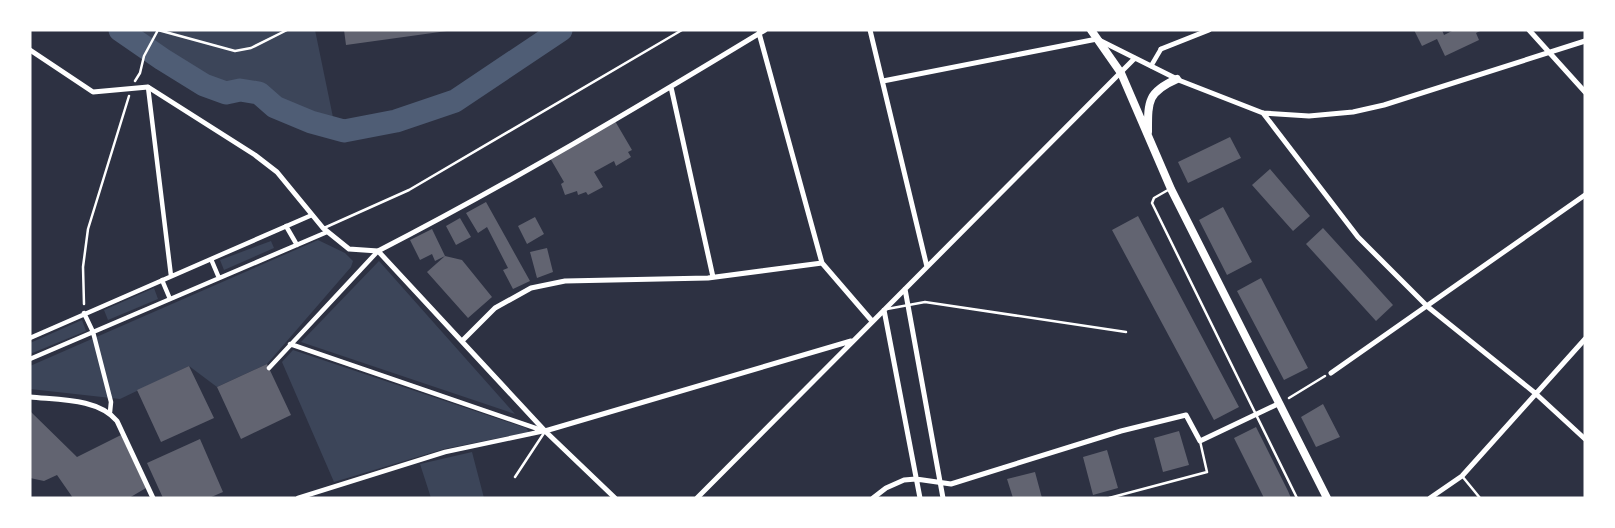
<svg xmlns="http://www.w3.org/2000/svg" width="1615" height="528" font-family="'Crimson Pro',serif">
<style>
.green{fill:#3c4559}
.lines{fill:none;stroke-linecap:round;stroke-linejoin:round}
.river{stroke:#4f5d75;stroke-width:23}
.building{fill:#626471}
.path{stroke:#fff;stroke-width:2.5}
.service{stroke:#fff;stroke-width:2.5}
.pedestrian{stroke:#fff;stroke-width:4.5}
.minor{stroke:#fff;stroke-width:5}
.secondary{stroke:#fff;stroke-width:8}
</style>
<rect width="100%" height="100%" fill="#2d3142"/>
<path class="green" d="M121,30h194l20,97 -138,-50 -45,-24z
M318,240l27,13 8,8 -2,6 -84,97 -50,23 -28,-21 -69,33 -90,-10v-23z
M271,241l3,7 -50,22 -4,-10z
M379,261l136,153 -214,-72z
M154,288l4,11 -50,21 -4,-10z
M82,320l4,11 -56,23v-11z
M293,350l233,78 3,4 -85,17 -110,33 -52,-120z
M472,452l12,46h-53l-11,-34z"/>
<g class="lines">
<path class="river" d="M120,30l42,29 42,26 22,8 14,-3 19,3 16,14 36,15 33,9 52,-10 59,-20 106,-71"/>
</g>
<path class="building" d="M344,30h103v1l-101,14z
M1414,30h28l2,5 10,-5h28l-6,3 3,7 -34,16 -8,-17 -15,7z
M615,121l17,29 -4,2 3,5 -15,9 -2,-5 -20,11 9,15 -15,8 -2,-3 -8,3 -1,-4 -12,4 -4,-11 3,-2 -14,-24z
M1230,137l11,21 -53,25 -10,-21z
M1270,169l40,47 -17,15 -41,-46z
M486,202l44,79 -17,8 -10,-19 5,-2 -21,-41 -9,6 -12,-20z
M1223,207l29,55 -25,13 -28,-55z
M1138,216l101,191 -25,13 -102,-190z
M535,217l9,17 -17,10 -9,-18z
M460,218l11,19 -15,8 -10,-19z
M1323,228l70,77 -17,16 -70,-77z
M432,229l13,27 17,4 30,37 -24,21 -41,-46 18,-16 -10,5 -3,-7 -12,6 -10,-20z
M547,248l6,24 -16,6 -7,-26z
M1261,278l47,90 -24,12 -47,-89z
M267,364l24,51 -50,24 -24,-52z
M189,366l25,52 -53,24 -24,-52z
M1323,404l17,33 -24,10 -15,-30z
M30,411l47,46 44,-22 25,53 -17,10h-56l-16,-23 -13,6 -14,-3z
M1256,427l32,64 3,7h-27l-30,-60z
M1179,431l10,34 -26,7 -9,-34z
M200,439l23,53 -14,6h-46l-16,-35z
M1107,450l11,38 -25,7 -10,-38z
M1035,472l7,26h-29l-6,-19z"/>
<g class="lines">
<path class="path" d="M158,30l77,21 16,-3 36,-18
M135,81l5,-8 4,-17 14,-26
M84,304l-1,-37 5,-38 41,-133
M1289,398l36,-22"/>
<path class="service" d="M1168,190l-14,8 -2,5 145,295
M324,228l85,-38 273,-160
M887,309l38,-7 201,30
M1462,476l18,22
M515,477l29,-44
M1109,498l98,-26 -7,-31"/>
<path class="pedestrian" d="M1151,66l10,-17
M148,87l23,189
M286,226l11,19
M211,259l8,19
M162,280l8,19
M84,313l9,19 18,70 -1,10
M30,338l282,-123
M290,344l254,87
M30,359l297,-127
M269,368l109,-117
M298,498l147,-46 99,-21"/>
<path class="minor" d="M870,30l57,237
M1529,30l56,62
M759,33l63,230 50,58
M1161,49l48,-19
M30,50l63,42 55,-5 107,68 22,17 46,56 26,21 29,2
M883,81l214,-42 84,42 82,32 46,3 44,-4 31,-7 201,-64
M671,87l42,190
M1263,113l95,124 70,70 107,86 50,46
M378,251c132,-68 260,-144 387,-221
M378,251l167,180 70,67
M905,289l38,209
M884,310l36,188
M462,341l33,-33 36,-20 34,-7 143,-3 114,-15
M1331,373l254,-178
M30,397c28,3 68,1 87,24l36,77
M545,431l306,-90
M697,498l438,-440
M873,498l13,-10 18,-8 12,-1 35,5 170,-53 65,-16 14,26 80,-38
M1430,498l32,-22 123,-137"/>
<path class="secondary" d="M1091,30l30,43 50,116 156,309
M1148,132c0,-30 -1,-40 29,-53"/>
</g>
<rect width="1615" height="528" fill="none" stroke="#ffffff" stroke-width="63"/>
</svg>
